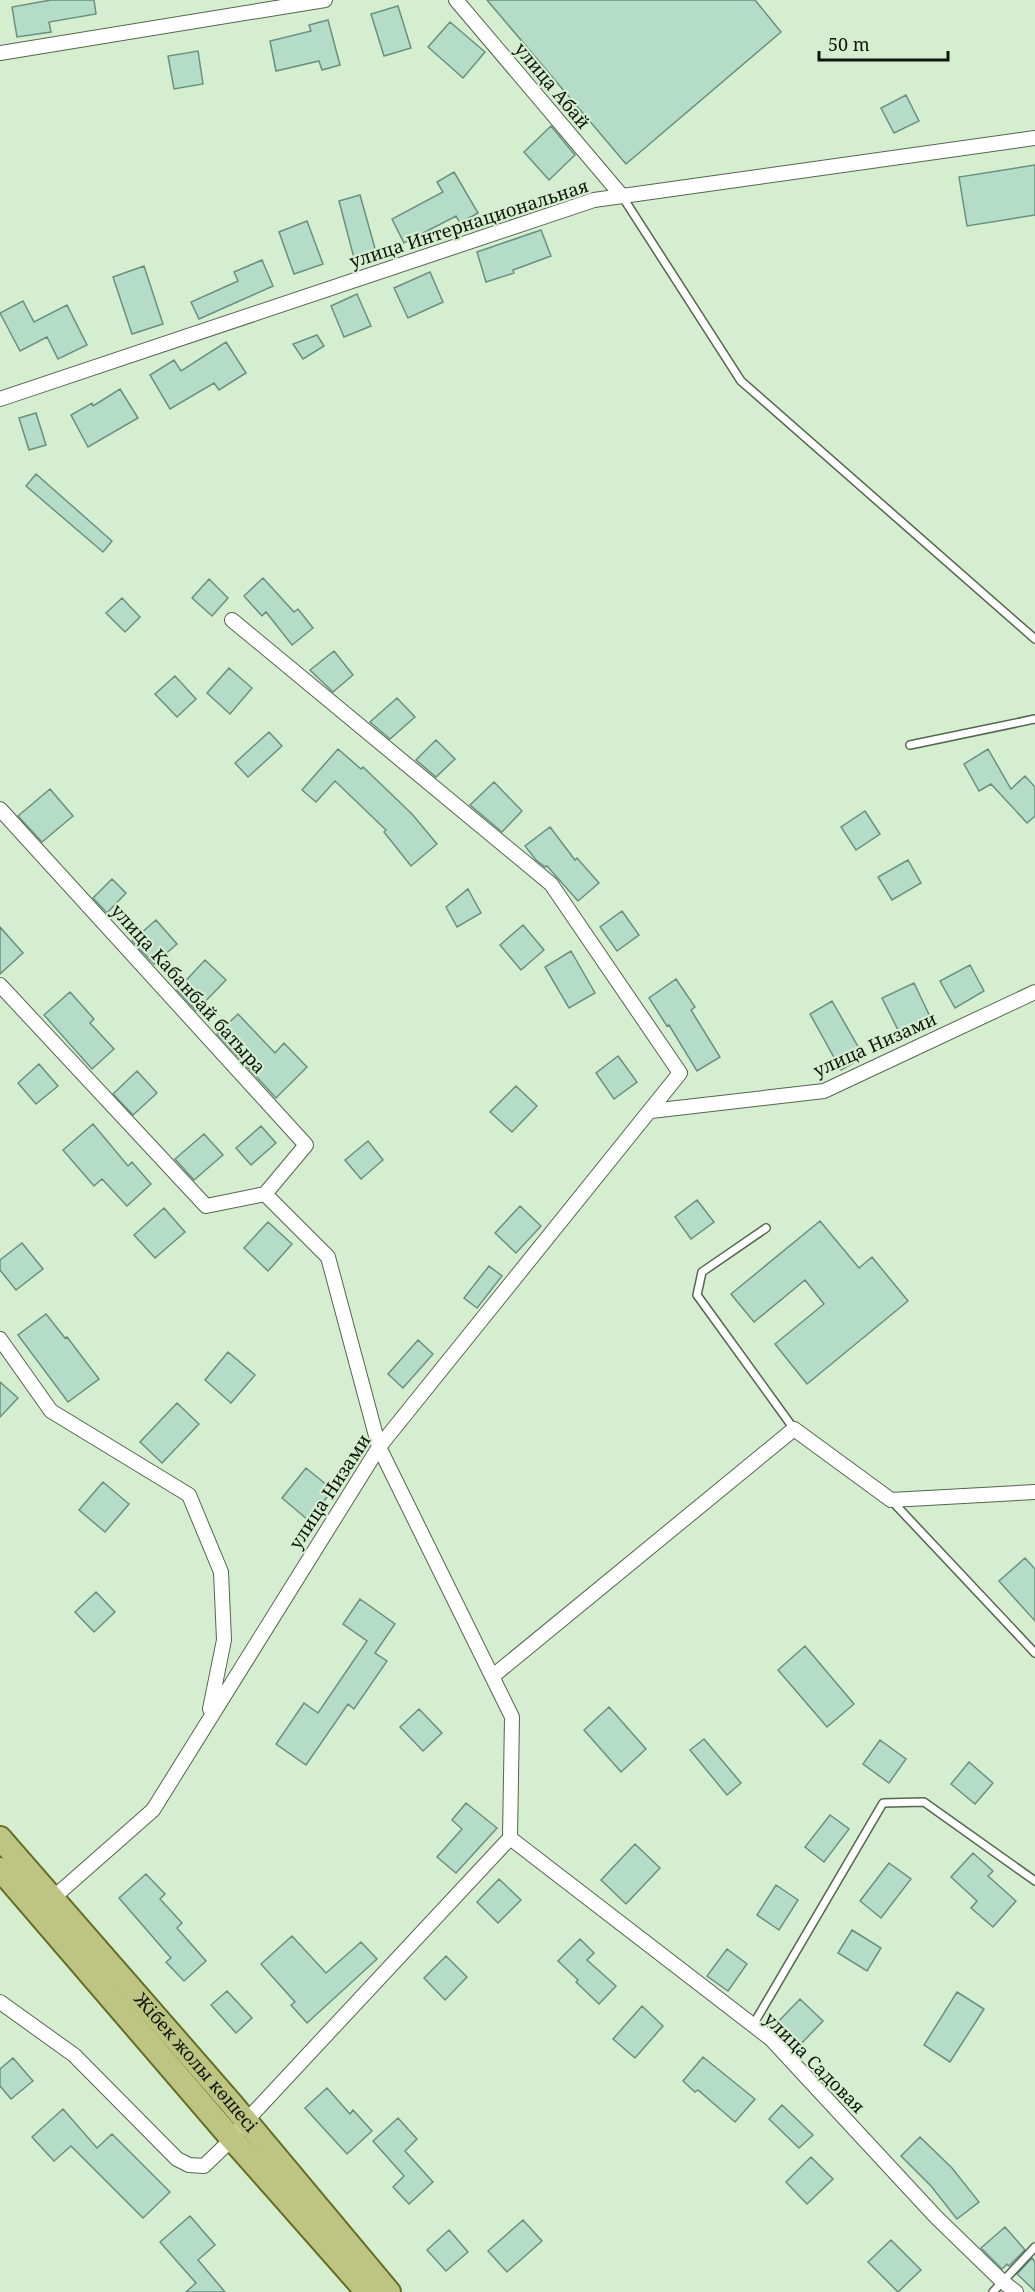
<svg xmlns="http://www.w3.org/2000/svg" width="1035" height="2292" font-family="'Noto Serif',serif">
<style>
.building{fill:#b4dcc9;stroke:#6a9080;stroke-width:1.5}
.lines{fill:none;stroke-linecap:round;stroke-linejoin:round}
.service-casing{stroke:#52674d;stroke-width:10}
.minor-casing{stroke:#52674d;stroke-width:16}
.primary-casing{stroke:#646d23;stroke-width:26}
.service{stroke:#fff;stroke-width:7}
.minor{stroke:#fff;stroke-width:14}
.primary{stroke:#bec482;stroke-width:22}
.labels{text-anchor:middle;stroke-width:4.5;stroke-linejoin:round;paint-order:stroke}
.street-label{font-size:18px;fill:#0e170c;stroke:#d5eecf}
</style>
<rect width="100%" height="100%" fill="#d5eecf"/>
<path class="building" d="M51,0h43l2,14 -47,8 2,10 -34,5 -5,-30z
M487,0h268l26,32 -155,132z
M398,6l13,42 -27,8 -13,-42z
M328,20l12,45 -18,5 -3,-9 -43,10 -6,-30 41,-10 -2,-6z
M450,22l35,30 -22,26 -35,-31z
M198,51l5,33 -29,5 -6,-33z
M906,95l13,26 -25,12 -13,-25z
M551,126l24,29 -26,25 -25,-28z
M1035,165v50l-68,11 -8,-49z
M454,172l24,41 -18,10 -4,-7 -52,27 -12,-24 51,-27 -6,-10z
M360,195l16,57 -22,6 -15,-57z
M307,221l16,43 -29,10 -15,-42z
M541,230l10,26 -38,14 1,3 -28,9 -9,-30z
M262,260l11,26 -74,33 -8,-17 47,-21 -4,-9z
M144,266l19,58 -31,10 -19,-57z
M430,272l13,30 -35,16 -14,-30z
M357,294l14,32 -27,11 -13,-31z
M23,301l11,21 33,-17 20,40 -29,14 -11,-22 -27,14 -20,-38z
M317,335l7,11 -21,13 -10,-15z
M226,342l20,31 -27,17 -5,-7 -44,26 -20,-34 24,-15 7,11z
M120,389l18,29 -50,29 -17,-32 21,-12 1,3z
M36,413l10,32 -17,5 -10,-32z
M36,474l76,67 -9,11 -77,-66z
M263,578l31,34 4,-3 15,19 -21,17 -26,-33 -4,4 -18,-20z
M209,579l19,19 -16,18 -20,-18z
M122,598l18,19 -15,15 -19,-19z
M334,651l19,24 -20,17 -23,-22z
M229,668l23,20 -22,26 -23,-21z
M175,676l21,23 -19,18 -22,-23z
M397,698l18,19 -25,22 -20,-17z
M269,732l13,14 -34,31 -13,-14z
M436,740l19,19 -19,18 -20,-17z
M338,749l23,20 2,-2 49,47 25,30 -26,22 -27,-34 2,-2 -51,-49 -19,21 -14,-12z
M988,749l23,40 14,-13 10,11v29l-8,7 -36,-39 -12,7 -15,-27z
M494,782l28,29 -20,21 -32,-27z
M50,789l23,27 -31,26 -24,-26z
M865,811l15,23 -24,16 -15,-23z
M550,827l25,33 2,-2 22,25 -21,18 -31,-35 -2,1 -9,-7 -11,-14z
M908,860l13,23 -29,17 -14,-23z
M112,879l14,14 -19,20 -14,-15z
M468,889l13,24 -24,14 -11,-20z
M622,911l17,24 -22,16 -17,-24z
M156,920l21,24 -23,20 -22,-23z
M523,925l21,25 -23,20 -21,-25z
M0,927l23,26 -23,21z
M571,951l24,42 -26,15 -24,-41z
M205,960l21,20 -30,31 -19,-21z
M970,965l14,26 -29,17 -15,-27z
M676,979l19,28 -4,3 29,47 -23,14 -28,-46 -2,1 -18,-28z
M914,983l20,42 -31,15 -21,-42z
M70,992l24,27 -4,4 24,26 -22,20 -48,-54z
M832,1001l32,56 -23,13 -31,-56z
M238,1014l37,39 9,-10 23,24 -31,31 -59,-64z
M618,1056l19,26 -23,17 -18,-26z
M39,1064l19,22 -22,18 -18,-21z
M137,1071l20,22 -24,22 -20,-21z
M516,1086l21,20 -25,26 -22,-20z
M93,1124l35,42 4,-4 19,22 -24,22 -25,-27 -8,7 -31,-36z
M261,1126l15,17 -25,22 -15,-17z
M204,1134l19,21 -29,25 -19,-21z
M368,1141l15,19 -22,19 -16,-19z
M697,1200l17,22 -23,17 -16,-22z
M520,1206l21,20 -25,27 -21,-20z
M164,1208l21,24 -30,26 -21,-23z
M820,1221l39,47 13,-11 36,44 -101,83 -32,-40 49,-40 -19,-24 -51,42 -23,-28z
M268,1222l24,22 -24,27 -24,-23z
M22,1243l21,26 -27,21 -16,-20v-10z
M489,1266l13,10 -25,32 -13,-10z
M46,1314l19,24 2,-1 32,42 -31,23 -50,-67z
M418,1340l15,14 -30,34 -15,-14z
M228,1352l27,23 -24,28 -26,-23z
M0,1382l18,16 -18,19z
M177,1403l22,21 -37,39 -22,-21z
M306,1468l27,22 -25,30 -26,-22z
M103,1482l26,22 -24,28 -26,-22z
M1025,1558l10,11v52l-36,-40z
M96,1592l19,20 -21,20 -19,-20z
M360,1599l35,25 -20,29 12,8 -33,48 -6,-5 -42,61 -30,-21 28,-41 14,10 49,-72 -24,-17z
M805,1646l49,58 -27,23 -49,-57z
M609,1707l37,42 -25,23 -37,-42z
M419,1709l23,24 -19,18 -23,-24z
M704,1739l37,44 -14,12 -37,-45z
M880,1740l26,19 -17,24 -26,-19z
M969,1762l24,21 -18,21 -24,-20z
M466,1803l31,25 -41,45 -19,-16 25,-28 -10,-9z
M830,1815l19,14 -25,33 -19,-15z
M635,1844l25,24 -34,36 -25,-24z
M973,1853l20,18 -5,5 28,25 -23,26 -22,-19 6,-7 -26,-24z
M889,1863l22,16 -30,39 -21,-17z
M146,1874l19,20 -5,5 22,24 -5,5 29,33 -22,20 -18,-19 5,-4 -52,-60z
M499,1879l22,21 -23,23 -21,-21z
M776,1885l22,15 -19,30 -22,-15z
M852,1930l29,18 -14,23 -29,-18z
M292,1936l34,37 35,-31 16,17 -70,64 -16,-18 4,-3 -34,-38z
M580,1939l14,14 -7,7 29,26 -17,18 -23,-22 2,-2 -20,-19z
M727,1949l20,15 -19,27 -21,-15z
M446,1956l21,21 -22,23 -21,-22z
M227,1991l25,27 -16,15 -25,-28z
M957,1992l27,17 -34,53 -26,-17z
M800,1999l23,22 -26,27 -23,-22z
M642,2006l21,20 -28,32 -22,-19z
M703,2057l52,42 -20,23 -37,-32 -3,2 -12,-11z
M13,2058l20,23 -22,18 -11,-13v-17z
M327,2088l23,26 3,-4 19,21 -25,23 -42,-46z
M782,2105l31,30 -14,13 -30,-29z
M63,2109l34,39 15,-14 58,58 -27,26 -72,-72 -17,15 -22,-24z
M398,2118l19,21 -12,12 28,31 -24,22 -16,-17 11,-11 -31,-35z
M920,2137l32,31 27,34 -22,17 -26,-33 -30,-30z
M811,2157l22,22 -26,25 -21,-22z
M190,2216l25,29 -17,15 27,32h-39l10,-9 -36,-41z
M523,2220l19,21 -35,31 -19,-21z
M1005,2227l20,23 -16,16 -2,-2 -5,5 -21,-21z
M449,2230l19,22 -22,19 -19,-21z
M891,2240l30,30 -23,22 -30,-30z
M1032,2258l3,4v29l-18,-17z"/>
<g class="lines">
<defs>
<path id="service" d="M622,196l119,185 294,258
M910,745l125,-26
M766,1228l-64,44 -5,23 97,134
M891,1500l144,153
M753,2025l130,-222 41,-1 111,79
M993,2292l42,-45"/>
<path id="minor" d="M456,0l166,196
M0,53l325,-53
M0,399l594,-199 441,-62
M0,809l306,336 -41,49
M0,985l206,221 59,-12 63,63 51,190 133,270 -2,121 -264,283 -14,18 -28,27 -15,-1 -12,-6 -103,-104 -74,-53
M651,1111l173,-20 211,-99
M0,1339l51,72 138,84 32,77 3,68 -14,69
M493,1676l301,-247 97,71 144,-8
M510,1838l261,201 165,178 67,65 13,10
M53,1898l100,-88 226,-363 301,-374 -129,-189 -319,-264"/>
<g id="primary">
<path id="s1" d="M0,1838l231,265 158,189"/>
<path d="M0,1869l232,270 135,153"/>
</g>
</defs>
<use href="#service" class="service-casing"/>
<use href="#minor" class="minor-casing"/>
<use href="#primary" class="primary-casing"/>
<use href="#service" class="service"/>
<use href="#minor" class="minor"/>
<use href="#primary" class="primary"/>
</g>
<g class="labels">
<g class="street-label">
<text transform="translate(552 86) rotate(50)" y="6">улица Абай</text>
<text transform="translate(469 224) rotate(-18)" y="6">улица Интернациональная</text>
<text transform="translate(188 989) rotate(48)" y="6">улица Кабанбай батыра</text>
<text transform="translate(875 1045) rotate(-24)" y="6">улица Низами</text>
<text transform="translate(330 1492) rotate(-57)" y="6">улица Низами</text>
<text transform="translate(814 2063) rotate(45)" y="6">улица Садовая</text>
<text dy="6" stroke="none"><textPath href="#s1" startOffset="298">Жібек жолы көшесі</textPath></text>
</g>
</g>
<path d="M819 51v9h129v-9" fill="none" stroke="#0e170c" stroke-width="3"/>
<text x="828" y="51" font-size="18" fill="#0e170c" stroke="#d5eecf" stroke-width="4.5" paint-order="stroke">50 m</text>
</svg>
